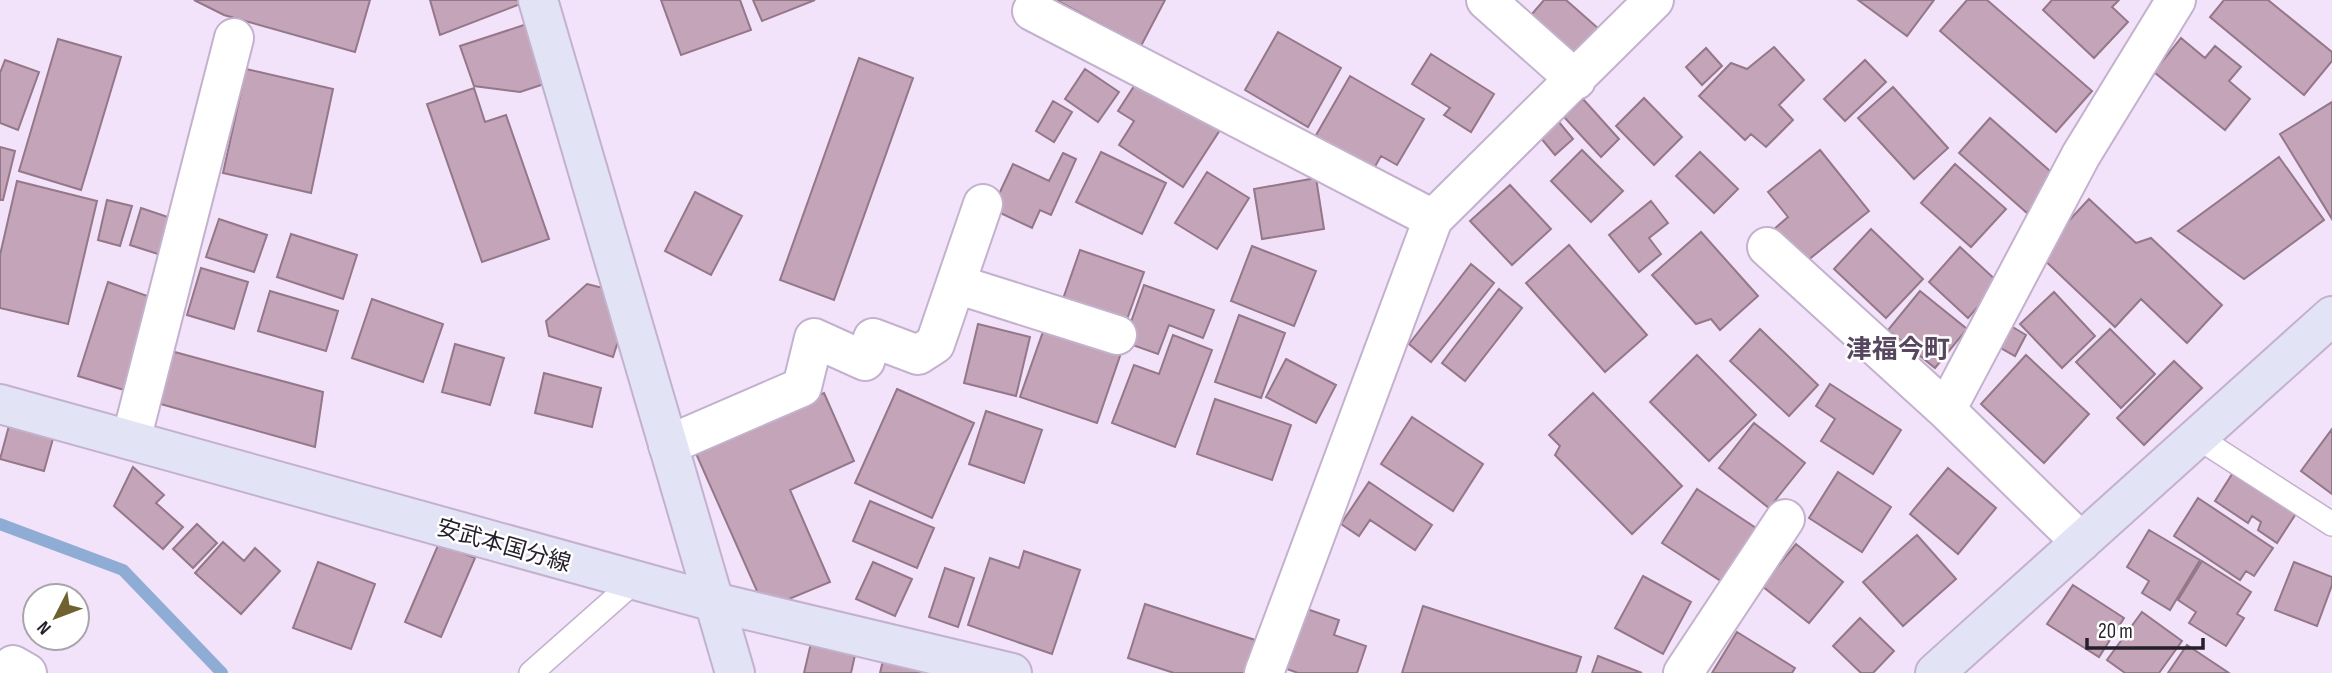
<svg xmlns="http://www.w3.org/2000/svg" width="2332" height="673" font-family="'Sofia Sans Condensed','Noto Sans JP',sans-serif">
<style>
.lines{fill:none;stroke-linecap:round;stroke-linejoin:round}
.stream{stroke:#8fadd4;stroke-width:12}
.building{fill:#c4a4b8;stroke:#947789;stroke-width:2}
.lane-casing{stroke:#c3b1ce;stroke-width:26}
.street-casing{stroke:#c3b1ce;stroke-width:42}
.secondary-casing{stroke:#c3b1ce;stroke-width:42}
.lane{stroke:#fff;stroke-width:23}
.street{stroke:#fff;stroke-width:38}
.secondary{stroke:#e3e3f6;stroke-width:38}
.labels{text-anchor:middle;stroke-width:5;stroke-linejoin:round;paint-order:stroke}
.street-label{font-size:23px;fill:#261f2a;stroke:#fff}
.quarter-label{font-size:26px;font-weight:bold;fill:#56465f;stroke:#fff}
</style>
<rect width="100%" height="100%" fill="#f2e3fb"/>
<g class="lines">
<path class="stream" d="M0,524l123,46 99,103"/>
</g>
<path class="building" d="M194,0h176l-15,52 -131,-37z
M430,0h92l1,3 -83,32z
M661,0h79l11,30 -70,25z
M753,0h62l-53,21z
M1056,0h109l-24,46z
M1544,0h22l33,29 -28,32 -45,-40z
M1858,0h76l-27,36z
M1967,0h20l105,91 -36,41 -116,-101z
M2052,0h67l-7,7 16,15 -34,36 -51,-48z
M2224,0h44l64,52v9l-28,34 -94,-78z
M527,24l20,59 -27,9 -46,-6 -14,-40z
M1278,32l63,36 -33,59 -63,-37z
M2181,38l24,20 10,-12 26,21 -12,14 21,18 -25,31 -71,-58z
M58,39l63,18 -40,133 -62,-19z
M1774,47l30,33 -25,25 14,15 -27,27 -15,-13 -6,6 -46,-44 32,-33 16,6z
M1706,48l16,18 -20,19 -16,-18z
M1431,54l63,40 -23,38 -27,-17 6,-7 -38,-24z
M859,58l54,20 -79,222 -54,-20z
M5,60l34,12 -21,58 -18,-7v-50z
M1865,60l21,22 -41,39 -21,-22z
M246,69l87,20 -22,104 -88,-20z
M1085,69l34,23 -21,30 -33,-23z
M1350,76l74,43 -27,46 -16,-9 -8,14 -58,-33z
M1140,77l80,53 -37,57 -64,-42 15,-24 -16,-10z
M1893,87l55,61 -34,31 -56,-61z
M474,88l11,34 21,-7 43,124 -67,23 -55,-158z
M1644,98l38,39 -28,28 -38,-39z
M1583,99l36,40 -18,18 -37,-40z
M1053,101l19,11 -18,30 -18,-11z
M2332,102v117l-52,-85z
M1990,118l68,60 -31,35 -68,-60z
M1558,121l15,18 -18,16 -15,-18z
M0,147l15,4 -12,49h-3z
M1582,150l41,41 -32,31 -40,-41z
M1820,150l49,61 -67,54 -29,-35 15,-13 -20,-25z
M1101,152l65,31 -24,51 -66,-32z
M1700,152l38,37 -24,24 -38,-37z
M1063,153l13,6 -25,56 -11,-5 -8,18 -40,-19 21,-45 36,17z
M2279,157l45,63 -80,59 -66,-48z
M1955,164l51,45 -35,38 -50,-44z
M1207,172l42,26 -32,51 -42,-26z
M1316,178l8,51 -62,10 -8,-50z
M17,181l80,20 -29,123 -68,-16v-53z
M1510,185l41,44 -39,36 -42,-44z
M695,192l47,24 -31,59 -46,-24z
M2089,199l47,44 15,-5 71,67 -35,38 -46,-44 -26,28 -77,-73z
M107,200l25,6 -12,40 -22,-6z
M1651,201l17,22 -19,15 12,16 -22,18 -30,-37z
M141,208l33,11 -13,36 -31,-10z
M219,219l48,16 -13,37 -48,-15z
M1871,229l52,50 -37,39 -52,-49z
M1701,232l57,64 -38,34 -9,-11 -15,5 -44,-49z
M291,234l66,21 -14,44 -66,-22z
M1569,245l78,90 -42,37 -79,-89z
M1252,246l64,25 -22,55 -63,-25z
M1960,247l39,36 -31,35 -39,-36z
M1080,250l64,22 -18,50 -63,-23z
M1471,264l23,19 -63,79 -22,-18z
M201,268l47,14 -14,47 -47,-14z
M108,282l45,16 -29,92 -46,-14z
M587,284l16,4 16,50 -6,19 -64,-21 -3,-15z
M1144,285l70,25 -11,28 -34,-13 -11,29 -34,-12z
M1499,289l23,19 -57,73 -23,-18z
M270,291l68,20 -12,40 -68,-20z
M1920,291l47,38 -32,39 -47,-38z
M2054,292l41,44 -33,32 -42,-44z
M372,299l71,25 -20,58 -71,-24z
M1239,315l46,18 -24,65 -46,-16z
M978,324l52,13 -14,59 -52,-13z
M1045,326l76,27 -24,70 -77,-26z
M2011,326l15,9 -11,21 -16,-9z
M1760,329l58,56 -29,31 -59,-55z
M2110,329l45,45 -34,34 -45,-46z
M1173,335l39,15 -37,97 -63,-24 22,-58 25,9z
M455,344l49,14 -14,47 -48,-13z
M171,351l152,41 -8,55 -158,-44z
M1697,355l59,60 -47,46 -59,-59z
M2026,355l63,59 -45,49 -63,-59z
M1286,359l50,26 -20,38 -50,-26z
M2174,361l28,27 -58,57 -27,-27z
M544,373l57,15 -9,39 -57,-14z
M1830,384l71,46 -28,44 -52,-33 14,-22 -19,-13z
M897,389l77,34 -42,95 -77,-35z
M824,393l30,68 -64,29 40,92 -65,27 -71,-160z
M1593,393l89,93 -50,48 -77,-79 5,-9 -11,-11z
M1215,399l76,26 -19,55 -75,-26z
M986,411l56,19 -18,53 -55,-19z
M1412,417l71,47 -30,47 -72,-47z
M10,422l44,13 -10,36 -44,-12z
M1754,423l51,40 -36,45 -50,-40z
M2332,429v65l-31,-23z
M133,467l31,28 -8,8 27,24 -20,22 -49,-43z
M1948,468l48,40 -38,46 -48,-40z
M2234,471l63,41 -20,31 -19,-13 3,-8 -9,-6 -4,7 -33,-22z
M1838,472l53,35 -29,45 -53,-34z
M1369,482l63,43 -17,25 -45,-30 -11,16 -18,-12z
M1697,489l59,39 -35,53 -59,-38z
M2198,498l75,50 -19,28 -8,-5 -6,9 -66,-44z
M870,501l64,27 -17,40 -64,-27z
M197,524l20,19 -24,25 -20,-19z
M2149,530l51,30 -30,50 -28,-17 7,-12 -22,-14z
M1917,535l39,44 -53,47 -40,-44z
M223,542l21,19 11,-13 25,23 -39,43 -46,-41z
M439,543l36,15 -34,79 -36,-15z
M1796,544l47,38 -34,41 -47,-37z
M1024,551l56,19 -28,84 -84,-29 22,-67 29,10z
M2202,561l49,31 -14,22 7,4 -18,28 -37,-23 7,-11 -18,-12z
M318,562l57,22 -24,65 -58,-21z
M873,562l39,17 -17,37 -39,-17z
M2294,562l38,15v8l-15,41 -42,-16z
M945,568l29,10 -16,49 -29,-10z
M1643,576l48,26 -28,52 -48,-26z
M2073,585l51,33 -25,39 -52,-33z
M1145,604l110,36 -11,33h-70l-46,-15z
M1423,606l158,51 -5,16h-174z
M1304,608l35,12 -5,15 32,11 -9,27h-59l-14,-5z
M2142,612l40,29 -23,32h-34l-18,-13z
M1860,618l34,33 -21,22h-12l-28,-27z
M1737,632l58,36 -3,5h-80z
M811,643l44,12 -4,18h-47z
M2187,645l42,28h-61z
M885,652l76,21h-81z
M1598,656l44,17h-50z"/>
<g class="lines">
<defs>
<path id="lane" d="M2197,437l135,87
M531,673l104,-92"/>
<path id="street" d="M1486,0l90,80
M1032,11l401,208
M1767,247l179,163
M956,284l161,51
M131,440l103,-402
M668,445l134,-58 12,-49 51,23 8,-23 45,17 17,-11 48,-140
M2081,542l-135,-132 135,-255 95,-155
M13,665l14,8
M1264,673l169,-454 221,-219
M1683,673l102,-154"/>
<path id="secondary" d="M538,0l197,673
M0,404l714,198 298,71
M1935,673l397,-357"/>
</defs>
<use href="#lane" class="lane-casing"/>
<use href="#street" class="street-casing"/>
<use href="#secondary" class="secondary-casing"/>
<use href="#lane" class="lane"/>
<use href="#street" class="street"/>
<use href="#secondary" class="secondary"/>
</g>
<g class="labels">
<g class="street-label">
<text transform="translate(504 545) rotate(16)" y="8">安武本国分線</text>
</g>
<g class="quarter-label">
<text x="1898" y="358">津福今町</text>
</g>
</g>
<g transform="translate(56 617) rotate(228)"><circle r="33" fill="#ffffff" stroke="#a8a5aa" stroke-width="2"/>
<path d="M0-5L12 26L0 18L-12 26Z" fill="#706230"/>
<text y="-10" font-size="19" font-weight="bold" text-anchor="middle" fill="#261f2a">N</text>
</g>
<path d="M2087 638v10h116v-10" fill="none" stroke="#261f2a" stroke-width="3.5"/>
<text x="2098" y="638" font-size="21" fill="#261f2a" stroke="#ffffff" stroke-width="5" paint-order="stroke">20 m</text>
</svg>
